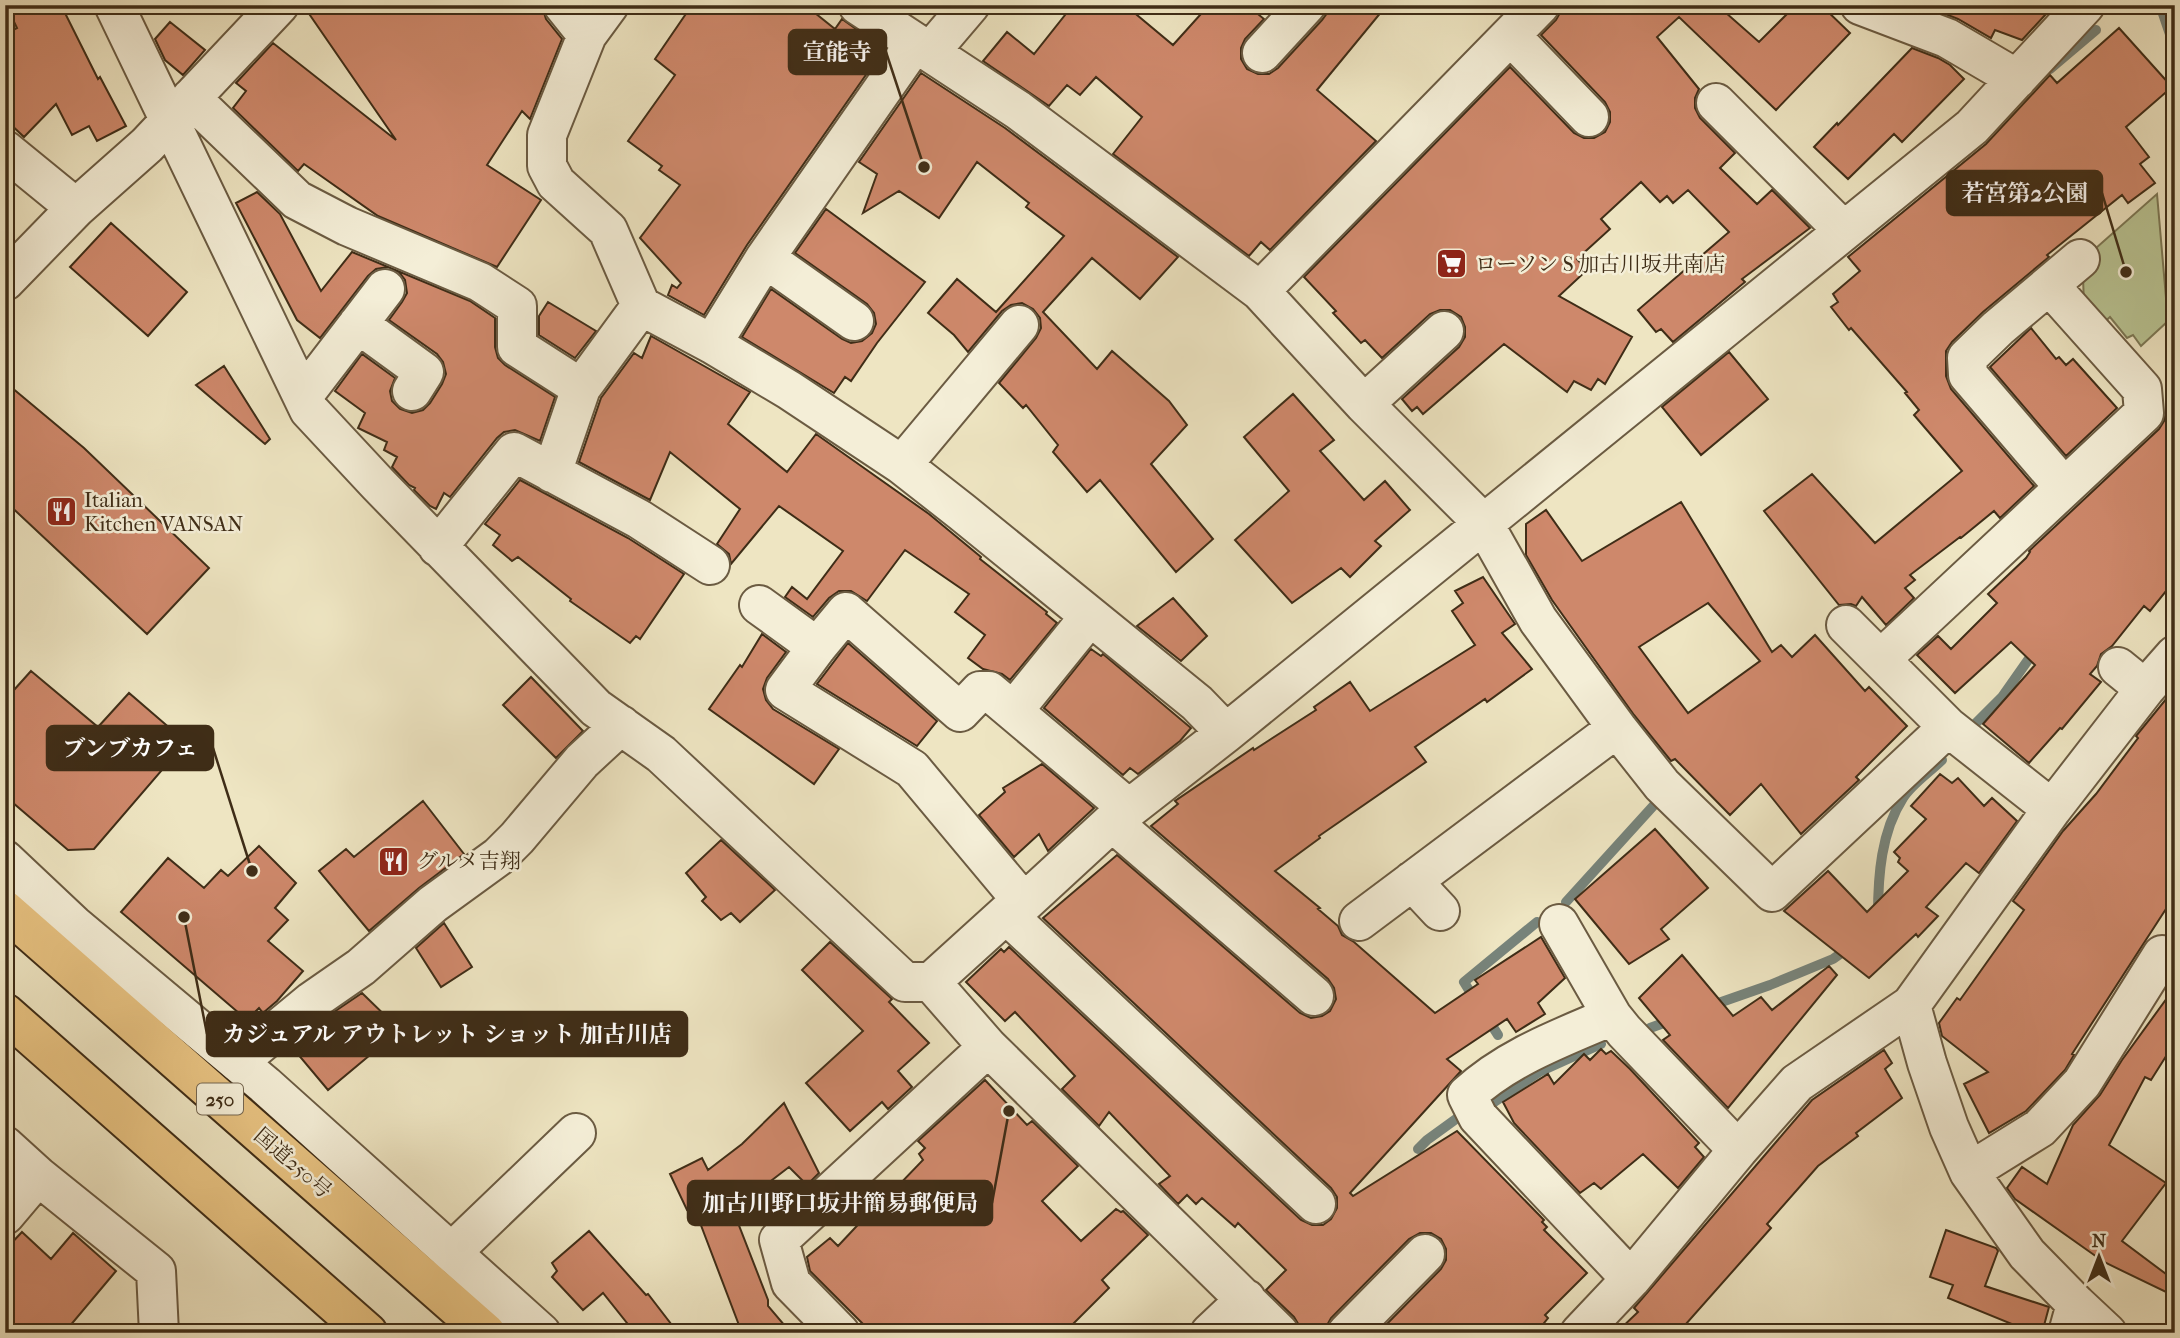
<svg xmlns="http://www.w3.org/2000/svg" width="2180" height="1338" font-family="'IM FELL French Canon','Noto Serif JP',serif">
<style>
.green{fill:#b9c493;stroke:#7c7855;stroke-width:2}
.lines{fill:none;stroke-linecap:round;stroke-linejoin:round}
.stream{stroke:#77837a;stroke-width:10}
.building{fill:#ce886b;stroke:#3f2d17;stroke-width:2;fill-rule:evenodd}
.minor-casing{stroke:#6b5b42;stroke-width:42}
.tertiary-casing{stroke:#6b5b42;stroke-width:42}
.trunk-casing{stroke:#3f2d17;stroke-width:42}
.minor{stroke:#f4eed7;stroke-width:38}
.tertiary{stroke:#f4eed7;stroke-width:38}
.trunk{stroke:#e7c281;stroke-width:38}
.labels{text-anchor:middle;stroke-width:5;stroke-linejoin:round;paint-order:stroke}
.shield{fill:#f4eed7;stroke:#756751;stroke-width:2}
.shield-label{font-size:19px;font-weight:bold;fill:#3f2d17}
.poi-label{font-size:21px;fill:#3f2d17;stroke:#f4eed7;text-anchor:start}
.street-label{font-size:21px;fill:#3f2d17;stroke:#f4eed7}
.leader{fill:none;stroke:#3f2d17;stroke-width:2.5}
.callout-dot{fill:#3f2d17;stroke:#f4eed7;stroke-width:2.5}
.callout{fill:#3f2d17;stroke:#3f2d17;stroke-width:2.5}
.callout-label{font-size:23px;text-anchor:middle;font-weight:bold;fill:#fff}
</style>
<rect width="100%" height="100%" fill="#eee5c2"/>
<filter id="stains"><feTurbulence type="fractalNoise" baseFrequency=".00286" numOctaves="4"/><feColorMatrix values="0 0 0 0 .2 0 0 0 0 .09 0 0 0 0 .02 0 0 0 .5 -.17"/></filter>
<radialGradient id="worn" r=".72"><stop offset=".6" stop-color="#630" stop-opacity="0"/><stop offset="1" stop-color="#630" stop-opacity=".3"/></radialGradient>
<path class="green" d="M2157,194l11,127 -27,25 -8,-11 -6,3 -17,-21 -9,8 -17,-20 -1,-28 4,-21z"/>
<g class="lines">
<path class="stream" d="M2160,5l15,44
M2050,69l46,-39
M1972,727l30,-30 33,-47
M1566,902l89,-98
M1878,915c0,-39 3,-83 25,-117 9,-14 27,-26 39,-38
M1475,1000l-11,-18 73,-60
M1710,1006l60,-21 63,-26 17,-12
M1486,1016l12,19
M1650,1028l22,-8
M1494,1102l45,-30 62,-28
M1418,1149l9,-9 29,-21"/>
</g>
<path class="building" d="M6,5h55l37,74 2,-2 26,49 -29,15 -8,-15 -17,9 -16,-31 -32,33 -19,-18v-85l12,-6z
M303,5l239,1 4,13 16,20 -32,80 -8,-8 -35,54 54,35 -44,67 -119,-51 -74,-52 -6,7 -65,-63 13,-17 -10,-8 37,-40 123,97z
M692,5h113l30,24 7,-10 42,30 -137,196 -43,70 -36,-20 4,-10 5,3 4,-5 -41,-45 40,-53 -21,-15 3,-4 -34,-25 47,-66 -20,-16z
M1073,5h52l48,40 36,-40h38l17,14 -19,20 -4,9v11l6,10 11,5h11l9,-6 44,-48 11,-15h54l-70,85 59,51 -106,109 -9,-8 -12,14 -136,-102 29,-37 -46,-40 -16,18 -13,-10 -18,21 -66,-45 24,-29 27,22z
M1561,5h156l42,37 37,-37h25l29,28 -74,77 -97,-93 -22,20 42,52 -4,9v10l5,10 35,35 -15,15 37,36 15,-14 38,38 -68,51 3,3 -72,60 -12,-13 -5,3 -18,-22 91,-78 -41,-42 -15,13 -6,-7 -7,6 -19,-20 -40,37 9,10 -33,30 10,11 -28,26 73,41 -27,47 -7,-5 -7,11 -17,-9 -7,11 -63,-48 -81,70 -6,-7 -5,4 -10,-12 57,-52 6,-10v-10l-4,-10 -11,-7h-10l-10,4 -48,44 -17,-18 -4,3 -28,-30 3,-2 -32,-34 206,-210 64,66 10,5h10l11,-6 5,-10v-10l-5,-10 -64,-67 15,-15 5,-9z
M1922,5h103l21,9 -24,26 -27,-10 -4,8 -33,-19z
M170,22l35,28 -22,25 -18,-15 -10,-21z
M2119,28l53,59 -46,40 23,30 -9,7 15,19 -27,20 -6,-8 -75,60 2,2 -66,55 -31,30 -6,9v25l5,13 83,97 -34,32 -6,-7 -33,27 -1,-1 -50,38 5,5 -10,8 9,10 -28,27 -24,-28 -6,9 -5,-2 -12,1 -75,-94 48,-37 63,69 87,-72 -48,-56 5,-5 -14,-17 2,-1 -56,-64 -2,2 -18,-23 7,-5 -5,-8 27,-23 -12,-14 138,-113 64,-69 7,8z
M1912,48l26,10 12,7 14,14 -62,63 -8,-8 -46,45 -34,-32 23,-24 1,2z
M921,73l84,55 173,129 -38,42 -48,-41 -49,54 54,57 15,-18 57,50 18,24 -36,39 62,75 -37,33 -76,-92 -13,12 -34,-40 5,-7 -32,-40 -3,3 -24,-25 37,-45 5,-10 -1,-10 -7,-9 -11,-6 -11,2 -9,6 -34,41 -14,-17 -26,-22 29,-34 39,33 68,-76 -38,-29 3,-4 -52,-41 -38,56 -40,-27 -36,22 14,-39 -18,-12z
M257,192l23,22 41,77 31,-39 118,49 25,17v29l3,11 7,7 50,32 -15,44 -25,-11 -11,2 -7,6 -47,59 -6,-4 -8,16 -6,-3 -16,-16 1,-2 -6,-3 -17,-18 5,-10 -13,-7 3,-8 -29,-14 7,-15 -30,-22 27,-37 33,24 -5,13 2,10 8,8 12,4 11,-3 7,-7 12,-19 4,-10 -3,-12 -6,-8 -48,-34 13,-18 5,-9 -2,-13 -6,-8 -11,-5 -12,2 -8,7 -48,62 -23,-18 -61,-117z
M826,209l99,73 -48,61 -26,38 -6,-4 -11,16 -92,-56 29,-48 71,50 9,4 11,-2 10,-8 4,-9 -2,-11 -7,-9 -72,-51z
M111,223l76,69 -39,44 -78,-69z
M548,302l48,29 -21,27 -36,-23v-19z
M2031,328l25,31 3,-2 7,8 7,-6 44,49 -51,48 -76,-89z
M651,336l99,56 -22,32 59,48 29,-38 113,80 52,43 -1,2 67,53 -1,2 11,9 -47,57 -8,-6 -19,-5 -15,-11 17,-23 -30,-23 14,-18 -64,-44 -38,51 -16,-10h-12l-10,7 -16,19 -28,-20 7,-10 15,12 36,-48 -64,-45 -48,58 -2,-10 -12,-10 23,-35 -70,-57 -20,48 -71,-38 22,-64 33,-45 8,5z
M1729,352l39,47 -67,56 -39,-48z
M224,366l46,73 -5,5 -69,-59z
M5,382l79,66 125,120 -62,66 -142,-133z
M1293,394l41,46 -14,11 44,49 21,-19 25,29 -35,31 6,5 -31,31 -9,-9 -49,35 -57,-63 54,-49 -45,-54z
M2175,404v176l-25,31 -6,-5 -32,40 -11,8 -4,12 -7,8 11,8 -39,47 -2,-1 -31,35 -46,-39 52,-59 -24,-23 -56,51 -38,-38 21,-19 13,13 46,-46 -9,-9 38,-36 4,-6 -1,-1 130,-122 5,-8 2,-8z
M520,480l108,58 56,36 -44,65 -4,-3 -6,7 -60,-42 1,-2 -53,-42 -6,4 -19,-16 7,-10 -15,-11z
M1681,502l91,150 9,-7 11,12 23,-22 50,56 4,-4 38,39 -51,51 3,3 -58,54 -40,-50 -31,31 -55,-56 -4,2 -37,-46 -82,-115 -26,-45v-31l20,-14 36,51zM1708,603l52,58 -72,52 -49,-66z
M1483,577l32,47 -13,9 30,36 -45,33 -2,-3 -70,48 11,15 -107,74 1,2 -45,33 45,37 -2,1 20,17 4,9 12,7 81,71 43,-29 -3,-4 66,-43 24,41 -27,25 7,11 -29,18 -9,-13 -60,40 14,12 -111,122 3,3 104,-65 87,89 -2,2 5,5 -3,3 43,43 -42,42 3,3 -12,15h-158l63,-64 5,-9v-11l-5,-10 -10,-6h-11l-11,6 -78,79 -5,9v6h-26v-6l-6,-10 -28,-27 20,-20 -48,-47 -3,4 -33,-29 -6,6 -9,-9 -9,9 -19,-20 11,-8 -61,-64 -10,14 -37,-37 13,-13 -60,-64 -10,9 -39,-39 35,-33 3,3 5,-5 292,273 11,5h11l8,-6 6,-11v-11l-6,-9 -288,-270 74,-63 183,158 11,5 11,-2 8,-5 6,-12 -2,-11 -6,-9 -177,-153 27,-22 -3,-3 78,-53 1,2 62,-40 -2,-3 36,-25 20,29 105,-66 -23,-34 11,-8 -8,-12z
M1173,598l34,38 -26,25 -44,-35z
M762,634l24,18 -19,26 -4,11 3,11 7,9 66,40 -25,35 -105,-75 31,-44 2,2z
M848,643l89,78 -20,25 -100,-62z
M1091,649l10,7 2,-2 88,74 -11,13 -42,33 -8,-6 -7,7 -79,-67z
M31,671l67,56 31,-34 57,49 -92,107 -26,1 -63,-54v-96z
M531,677l52,54 -27,27 -53,-53z
M2175,688v207l-103,159 2,1 -9,15 -39,41 -37,22 -25,-49 24,-12 -46,-36 -3,-13 18,-25 3,2 64,-90 -11,-9 50,-70 33,-37 42,-56 -2,-2z
M1042,764l52,44 -46,43 -9,-17 -25,23 -35,-42 26,-23 -2,-4z
M1940,774l12,9 6,-5 26,28 8,-8 25,23 -38,52 -13,-10 -40,44 12,9 -20,21 -2,-3 -47,44 -85,-67 44,-40 39,41 41,-41 -10,-9 2,-4 -6,-6 32,-33 -15,-13z
M423,801l41,53 -45,34 -50,43 -50,-60 27,-22 8,8z
M1655,829l53,59 -47,41 8,10 -40,25 -54,-65z
M721,840l54,50 -35,32 -9,-9 -10,7 -19,-19 4,-4 -20,-24z
M259,846l37,37 -21,25 13,12 -20,21 35,30 -26,30 -14,12 -4,-5 -12,12 -126,-108 47,-54 36,30 17,-18 7,6z
M444,923l28,44 -31,20 -25,-39z
M830,942l62,57 -3,3 40,41 -31,28 14,16 -24,22 -6,-7 -32,29 -44,-48 57,-52 -61,-61z
M1682,955l51,61 28,-19 11,13 57,-44 8,9 -109,133 -65,-68 7,-5 -31,-37z
M2175,987v55l-24,38 -6,-3 -36,68 57,38 -44,58 52,39 -8,12 -62,-30 -89,-63 -8,-11 15,-21 25,17 26,-59 27,-30 22,-35z
M362,993l38,37 -72,60 -37,-44 34,-28z
M1601,1049l5,5 5,-3 19,18 69,74 -4,4 9,10 -26,31 -35,-34 -42,35 -7,-6 -14,10 -66,-70 -11,-21 45,-28 6,10 30,-30 6,6z
M1884,1050l8,13 -7,6 17,29 -46,35 2,3 -40,30 -51,58 4,4 -93,105h-62l22,-21 -4,-4 178,-208z
M985,1080l42,45 5,-4 46,45 -36,35 39,40 35,-32 5,3 2,-1 25,24 -46,45 7,8 -45,45h-192l-62,-62 -3,-14 23,-19 8,8 31,-33 2,1 52,-54 -4,-6 6,-6 -7,-7z
M784,1103l35,70 -12,12 -18,-18 -56,43 35,90v6l23,27h-49l-48,-126 -7,3 -17,-36 32,-16 6,12 34,-26z
M1946,1230l50,18 2,3 -13,35 64,21 -7,26h-33l3,-9 -64,-26 5,-13 -23,-8z
M589,1231l57,64 2,-1 30,39h-43l-32,-40 -20,17 -31,-33 5,-6 -5,-8z
M22,1232l29,27 22,-26 43,38 -52,62h-47l-12,-10v-73z"/>
<g class="lines">
<defs>
<path id="minor" d="M114,5l195,405 69,74 218,224 65,46 244,228h26l75,-68 18,-11 88,-81 114,-89 746,-606 113,-122
M563,5l24,30 -40,100v31l9,17 52,47 33,76 71,38 77,46 113,75 60,47 235,191 29,30
M858,5l160,105 242,181 104,113 120,120 54,96 79,108 45,57 110,107 176,-165
M1860,5l87,33 70,41
M587,35l22,-30
M1511,36l78,81
M930,52l40,-47
M1262,53l44,-48
M191,98l106,102 50,26 133,56 37,24v41l64,41
M1716,103l128,128
M5,150l71,58
M765,258l89,63
M5,281l71,-73 71,-63 132,-140
M1260,291l280,-286
M358,324l66,48 -12,19
M712,344l53,-86 150,-215
M303,396l82,-107
M1364,404l80,-73
M902,465l117,-140
M552,473l29,-85 60,-82
M2064,487l-96,-112 -1,-17 31,-30 82,-69
M438,547l76,-95 125,67 71,46
M759,605l58,42
M1846,625l102,102 104,82
M1881,659l263,-246 -2,-24 -92,-103
M2118,667l27,22
M1014,710l76,-94
M1112,822l202,174
M1412,881l28,30
M1024,903l-112,-134 -127,-79 32,-43 29,-35 114,100 20,-21h9l139,117
M1006,914l310,290
M1359,921l258,-193
M1559,924l53,92 12,15 114,119
M931,982l57,65 291,286
M1911,1005l16,58 22,64 20,45 58,82 49,50 -8,29
M1612,1016c-51,22 -104,41 -145,79l11,22 153,162
M238,1062l74,-61 49,-34 72,-63 66,-48 18,-18 65,-77 39,-36
M5,1146l33,30 118,95 3,62
M1969,1172l71,-44 42,-45 80,-128 13,9
M5,1215l33,-39
M451,1253l125,-120
M2076,1304l31,29
M840,1333l-49,-50 -12,-43 209,-193
M1210,1333l36,-34
M1347,1333l78,-79
M1580,1333l51,-54 107,-129 59,-67 114,-78 141,-196 93,-120 30,-34"/>
<path id="tertiary" d="M5,860l69,65 191,160 276,248"/>
<path id="trunk" d="M5,910l481,423
M5,1013l363,320"/>
</defs>
<use href="#minor" class="minor-casing"/>
<use href="#tertiary" class="tertiary-casing"/>
<use href="#trunk" class="trunk-casing"/>
<use href="#minor" class="minor"/>
<use href="#tertiary" class="tertiary"/>
<use href="#trunk" class="trunk"/>
</g>
<defs>
<symbol id="supermarket-square" viewBox="-11 -11 22 22"><rect x="-9" y="-9" width="18" height="18" rx="4" fill="#8f2418" stroke="#f4eed7"/><path d="M-6-5.5h2.5l.6 2H6L4.5 2H-2.5L-4.4-4H-6ZM-1.5 3.2a1.3 1.3 0 1 0 .1 0ZM3 3.2a1.3 1.3 0 1 0 .1 0Z" fill="#fff"/></symbol>
<symbol id="restaurant-square" viewBox="-11 -11 22 22"><rect x="-9" y="-9" width="18" height="18" rx="4" fill="#8f2418" stroke="#f4eed7"/><path d="M-5-6h1v4h1v-4h1v4h1v-4h1v5L-1.5 .5V6h-2V.5L-5-1ZM5-6V6H3V1.5H1.5Q1.5-4 5-6Z" fill="#fff"/></symbol>
</defs>
<g fill-rule="evenodd">
<use href="#supermarket-square" x="1434" y="246" width="35" height="35"/>
<use href="#restaurant-square" x="44" y="494" width="35" height="35"/>
<use href="#restaurant-square" x="376" y="844" width="35" height="35"/>
</g>
<g class="labels">
<rect class="shield" x="197" y="1083.5" width="46" height="31" rx="5"/>
<g class="shield-label">
<text x="220" y="1106">250</text>
</g>
<g class="poi-label">
<text x="1475" y="271">ローソン S 加古川坂井南店</text>
<text x="84" y="507">Italian<tspan x="84" dy="24">Kitchen VANSAN</tspan></text>
<text x="417" y="868">グルメ吉翔</text>
</g>
<g class="street-label">
<text transform="translate(293 1163) rotate(41)" y="7">国道250号</text>
</g>
</g>
<path class="leader" d="M924 167L886 52M2126 272L2102 193M252 871L213 748M184 917L207 1034M1009 1111L992 1203"/>
<g class="callout-dot">
<circle cx="924" cy="167" r="7"/>
<circle cx="2126" cy="272" r="7"/>
<circle cx="252" cy="871" r="7"/>
<circle cx="184" cy="917" r="7"/>
<circle cx="1009" cy="1111" r="7"/>
</g>
<g class="callout">
<rect x="789" y="30" width="97" height="44" rx="7"/>
<rect x="1947" y="171" width="155" height="44" rx="7"/>
<rect x="47" y="726" width="166" height="44" rx="7"/>
<rect x="207" y="1012" width="480" height="44" rx="7"/>
<rect x="688" y="1181" width="304" height="44" rx="7"/>
</g>
<g class="callout-label">
<text x="837" y="60">宣能寺</text>
<text x="2025" y="201">若宮第2公園</text>
<text x="130" y="756">ブンブカフェ</text>
<text x="447" y="1042">カジュアル アウトレット ショット 加古川店</text>
<text x="840" y="1211">加古川野口坂井簡易郵便局</text>
</g>
<rect width="2180" height="1338" fill="none" stroke="#eee5c2" stroke-width="28"/>
<rect x="7" y="7" width="2166" height="1324" fill="none" stroke="#3f2d17" stroke-width="3.5"/>
<rect x="14" y="14" width="2152" height="1310" fill="none" stroke="#3f2d17" stroke-width="2"/>
<g transform="translate(2099 1257)" stroke="#f4eed7" stroke-width="5" paint-order="stroke">
<path d="M0-5L12 26L0 18L-12 26Z" fill="#3f2d17"/>
<text y="-10" font-size="19" font-weight="bold" text-anchor="middle" fill="#3f2d17">N</text>
</g>
<rect width="100%" height="100%" filter="url(#stains)"/>
<rect width="100%" height="100%" fill="url(#worn)"/>
</svg>
